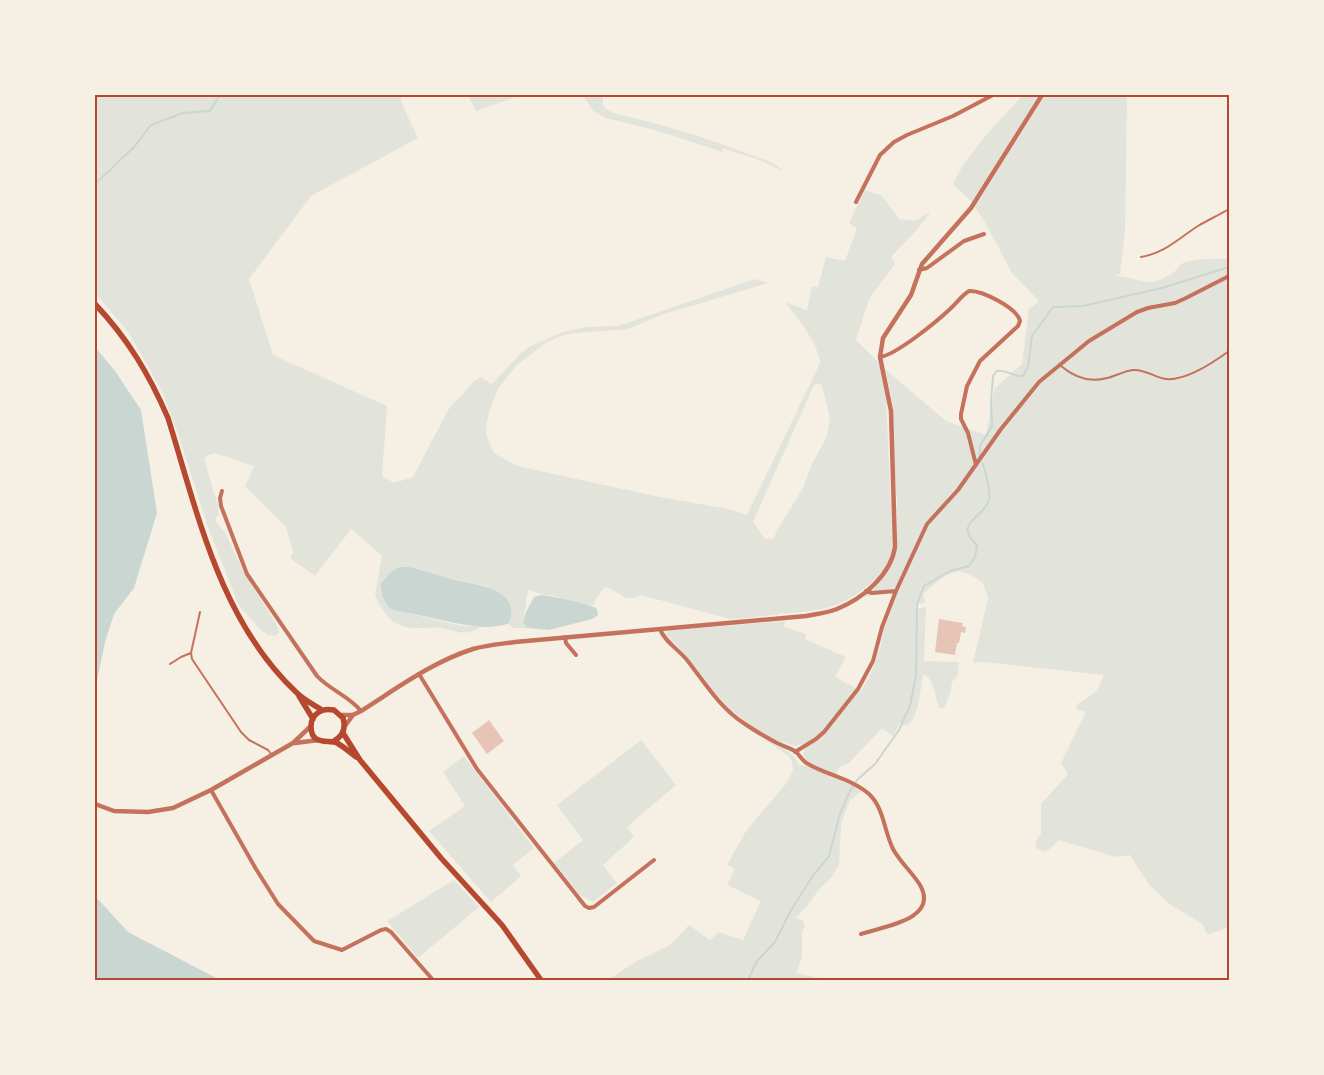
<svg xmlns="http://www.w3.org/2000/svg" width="1324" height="1075" font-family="Literata,serif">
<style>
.green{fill:#e2e4dc;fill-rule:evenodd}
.water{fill:#c9d6d2}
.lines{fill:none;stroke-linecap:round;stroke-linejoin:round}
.stream{stroke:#c9d6d2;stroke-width:2}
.building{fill:#e6c5b7}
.service{stroke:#c5725c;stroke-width:2}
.minor{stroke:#c5725c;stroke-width:4}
.tertiary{stroke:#c5725c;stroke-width:4.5}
.primary{stroke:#b5482f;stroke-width:5.5}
.neatline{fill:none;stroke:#b5482f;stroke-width:2}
</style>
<rect width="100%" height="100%" fill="#f6efe4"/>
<path class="green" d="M95,95h306v7l17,36 -107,58 -62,83 24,76 114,51 -5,70 12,7 19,-6 35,-67 27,-30 5,-3 12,7 28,-30 9,-7 34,-15 23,-5 32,-1 137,-47 13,4 -104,31 -36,15 -62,5 -19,8 -30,23 -18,22 -9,22 -3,12 -1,14 8,18 23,13 138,30 73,13 19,6 73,-152c-3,-23 -22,-43 -35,-61l22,8 5,-24 6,1 8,-30 19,4 12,-33 -8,-5 16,-33 17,6 17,23 15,2 17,-9 -18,22 -22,23 4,7 -26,35 -13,41 23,23 7,34 6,137c0,9 1,18 -3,27 -8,19 -43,43 -63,47 -15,4 -31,4 -46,6 -17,2 -33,5 -50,5l-89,-24c-19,9 -19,-4 -37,-8l-11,18c-13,-1 -24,-5 -36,-8 -12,-3 -15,-1 -28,-8 -4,11 -3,21 -6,33l4,6h-14l-5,-4 3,-4 -24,-34 -40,-8 -57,31 72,17 18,1c-17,11 -23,3 -40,1 -5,-1 -11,0 -16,0 -29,1 -37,-7 -49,-33l7,-39 -31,-27 -36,47 -25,-18 3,-6 -7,-25 -41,-41 9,-20 -39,-13 -7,2 -4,4 14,47 1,9 -4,4 3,6 7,7 18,39 34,54 2,7 -3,4 -8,-1 -9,-7 -20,-22 -30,-76 -31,-96 -15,-40 -14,-26 -21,-36 -33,-39zM819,383l3,3 8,31 -3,19 -15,28 -9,24 -26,42 -3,8 -9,1 -12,-17 61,-137z
M468,95h49l-6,4 -35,12z
M583,95h20v9l2,5 12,5c44,10 87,23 129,39 13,5 28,8 37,18l-26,-12 -36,-11 2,4 -65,-21 -52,-13 -13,-7z
M1023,95h16l-67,107 -19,-18c14,-31 47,-64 70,-89z
M1045,95h82l-2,137 -5,42 -6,2c14,0 31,8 43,5 5,-2 13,-6 17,-9 3,-3 5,-6 9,-9 7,-4 37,-5 46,-4v668l-21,8 -6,-11 -31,-19 -21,-19 -20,-31 -14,2 -57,-17 -13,12 -9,-3 -2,-7 6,-8v-30l27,-30 -7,-11 25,-51 -8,-2 -2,-5 21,-14 7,-16 -121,-13 -10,1 15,-65 -5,-15c-5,-4 -11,-8 -18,-10 -15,-6 -31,12 -42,21l3,8 -11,3 1,4 10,-2 -2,54 35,1 -1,13 -6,7 -2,12 -6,14 -4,1c-6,-12 -4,-29 -17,-35 -3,15 -3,44 -17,52l-6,-3 -7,13 -11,-8 -34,36 -9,3 -3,8c-11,-5 -32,-9 -33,-22l3,-5 -4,-4 -6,2 -18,-5 -28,-16 -19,-15 -17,-18 -25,-33 -23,-25 2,-3 8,-1 109,-9 -1,6 22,7 -1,5 41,18 -11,20 26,14 11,-20 9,-26 2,-14 14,-37 -5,-2 -30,5 26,-26 9,-19v-50l-3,-39 -1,-57 -8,-37 61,52 40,14 9,-47 27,-24 7,-55 10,-8 -27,-28 -27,-51 -10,-15z
M740,723c14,8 54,27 59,42l7,1 55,23v3l-11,8 -9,24 -2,41 -8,13 -11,10 -13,18 -11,12 7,3 2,5 -3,6v25l-6,16 33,7h-221l27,-18 35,-17 19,-20 21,15 9,-8 24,8 18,-39 -34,-16 8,-16 -8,-4 19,-34 39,-46 8,-14 -1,-10 -3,-5z
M641,740l35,45 -49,42 7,10 -31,28 14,18 -24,19 -13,-7 -26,-32 29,-23 -26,-35z
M464,756l70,92 -21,17 8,11 -30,26 -62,-71 36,-25 -22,-34z
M454,880l25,27 -61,51 -31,-37z"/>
<path class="water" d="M95,347l20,24 26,39 16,103 -23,75 -20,26 -9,28 -10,48z
M400,567h9c15,4 28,8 42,12 19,5 57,7 60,30 1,5 0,10 -3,15 -27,7 -45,0 -72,-5 -15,-4 -31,-6 -46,-10l-8,-13 -1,-13 10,-11z
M541,595c10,1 51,9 56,14l1,6 -6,4 -43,11 -22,-2 -4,-6 3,-10 8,-15z
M95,896l33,36 92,48h-125z"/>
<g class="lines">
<path class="stream" d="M95,184l40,-38 16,-21 32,-12 27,-2 10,-16
M980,457v-11l12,-20 -1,-23 2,-27 4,-5c10,-2 16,6 26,5l5,-9 4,-31 21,-29 30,-1 79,-18 67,-21
M748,980l9,-19 18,-19 15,-30 22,-35 17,-21 11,-42 10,-23 7,-11 18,-16 24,-34 11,-24 6,-30 1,-72 7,-18 26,-15 19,-5 6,-9 2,-12c-25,-22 8,-28 12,-45 2,-11 -3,-25 -6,-36"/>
</g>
<path class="building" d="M939,619l24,4 -1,3 4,1 -1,6 -4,-1 -2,11h-2l-2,12 -20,-3z
M489,720l15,21 -17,13 -15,-21z"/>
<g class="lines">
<path class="service" d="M1141,257c24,-4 38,-19 57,-31 10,-6 21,-11 31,-17
M1061,366c13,11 29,17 46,12 9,-2 17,-7 26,-8 13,-1 22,8 33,9 20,2 48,-17 63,-28
M200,612l-9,41 1,6 49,73 8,8 19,10 4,5
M170,664l11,-7 10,-4"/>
<path class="minor" d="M856,202l24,-47 14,-13 13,-7 46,-19 40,-21
M919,270l8,-2 37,-27 20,-7
M880,357c16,-2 56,-35 69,-47 7,-6 12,-14 20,-19 13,-1 48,17 51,30l-2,5 -38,35 -13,25 -6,28v5l7,14 8,32
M222,491l-2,7 1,8 26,68 70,102c13,14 32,20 44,35
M866,591l6,2 24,-2
M660,629c4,12 19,21 27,31 18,23 33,48 58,64 10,7 21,13 32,19 6,3 13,5 18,8 5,4 7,10 13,13 19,11 44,15 61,30 15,14 15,37 24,55 7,13 19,23 27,36 20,35 -39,42 -59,49
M565,637l1,6 10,12
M419,674l58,95 108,137 4,2 5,-1 60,-47
M795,752l21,-13 8,-7 34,-43 15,-28 9,-34 14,-36 31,-67 31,-34 43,-61 38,-47 50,-41 48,-29 11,-4 27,-5 11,-5 43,-22
M211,790l45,79 22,35 36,37 28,9 39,-20 5,-1 5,3 42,48"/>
<path class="tertiary" d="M341,715h12l8,-4c35,-22 71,-49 112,-62 14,-4 28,-5 42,-7l291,-26c11,-2 21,-3 31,-7 25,-10 54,-34 58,-62l-4,-136 -11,-54 3,-19 28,-43 11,-31 49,-56 71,-113
M345,726l8,-11
M295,743l24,-3
M95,804l19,7 34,1 25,-4 38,-18 82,-47 18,-17"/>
<path class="primary" d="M95,304c33,35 54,70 73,114 30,96 52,203 129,275 7,7 17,12 25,17
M299,696l14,23
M343,733l17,27 81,98 61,67 39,55
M334,741c9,-5 12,-13 9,-23l-9,-8c-6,-1 -11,-1 -15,2 -5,3 -8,8 -8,14 0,21 18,13 26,17 7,4 13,9 19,14"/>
</g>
<rect width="1324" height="1075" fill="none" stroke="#f6efe4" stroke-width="192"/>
<rect x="96" y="96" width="1132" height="883" class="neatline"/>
</svg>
